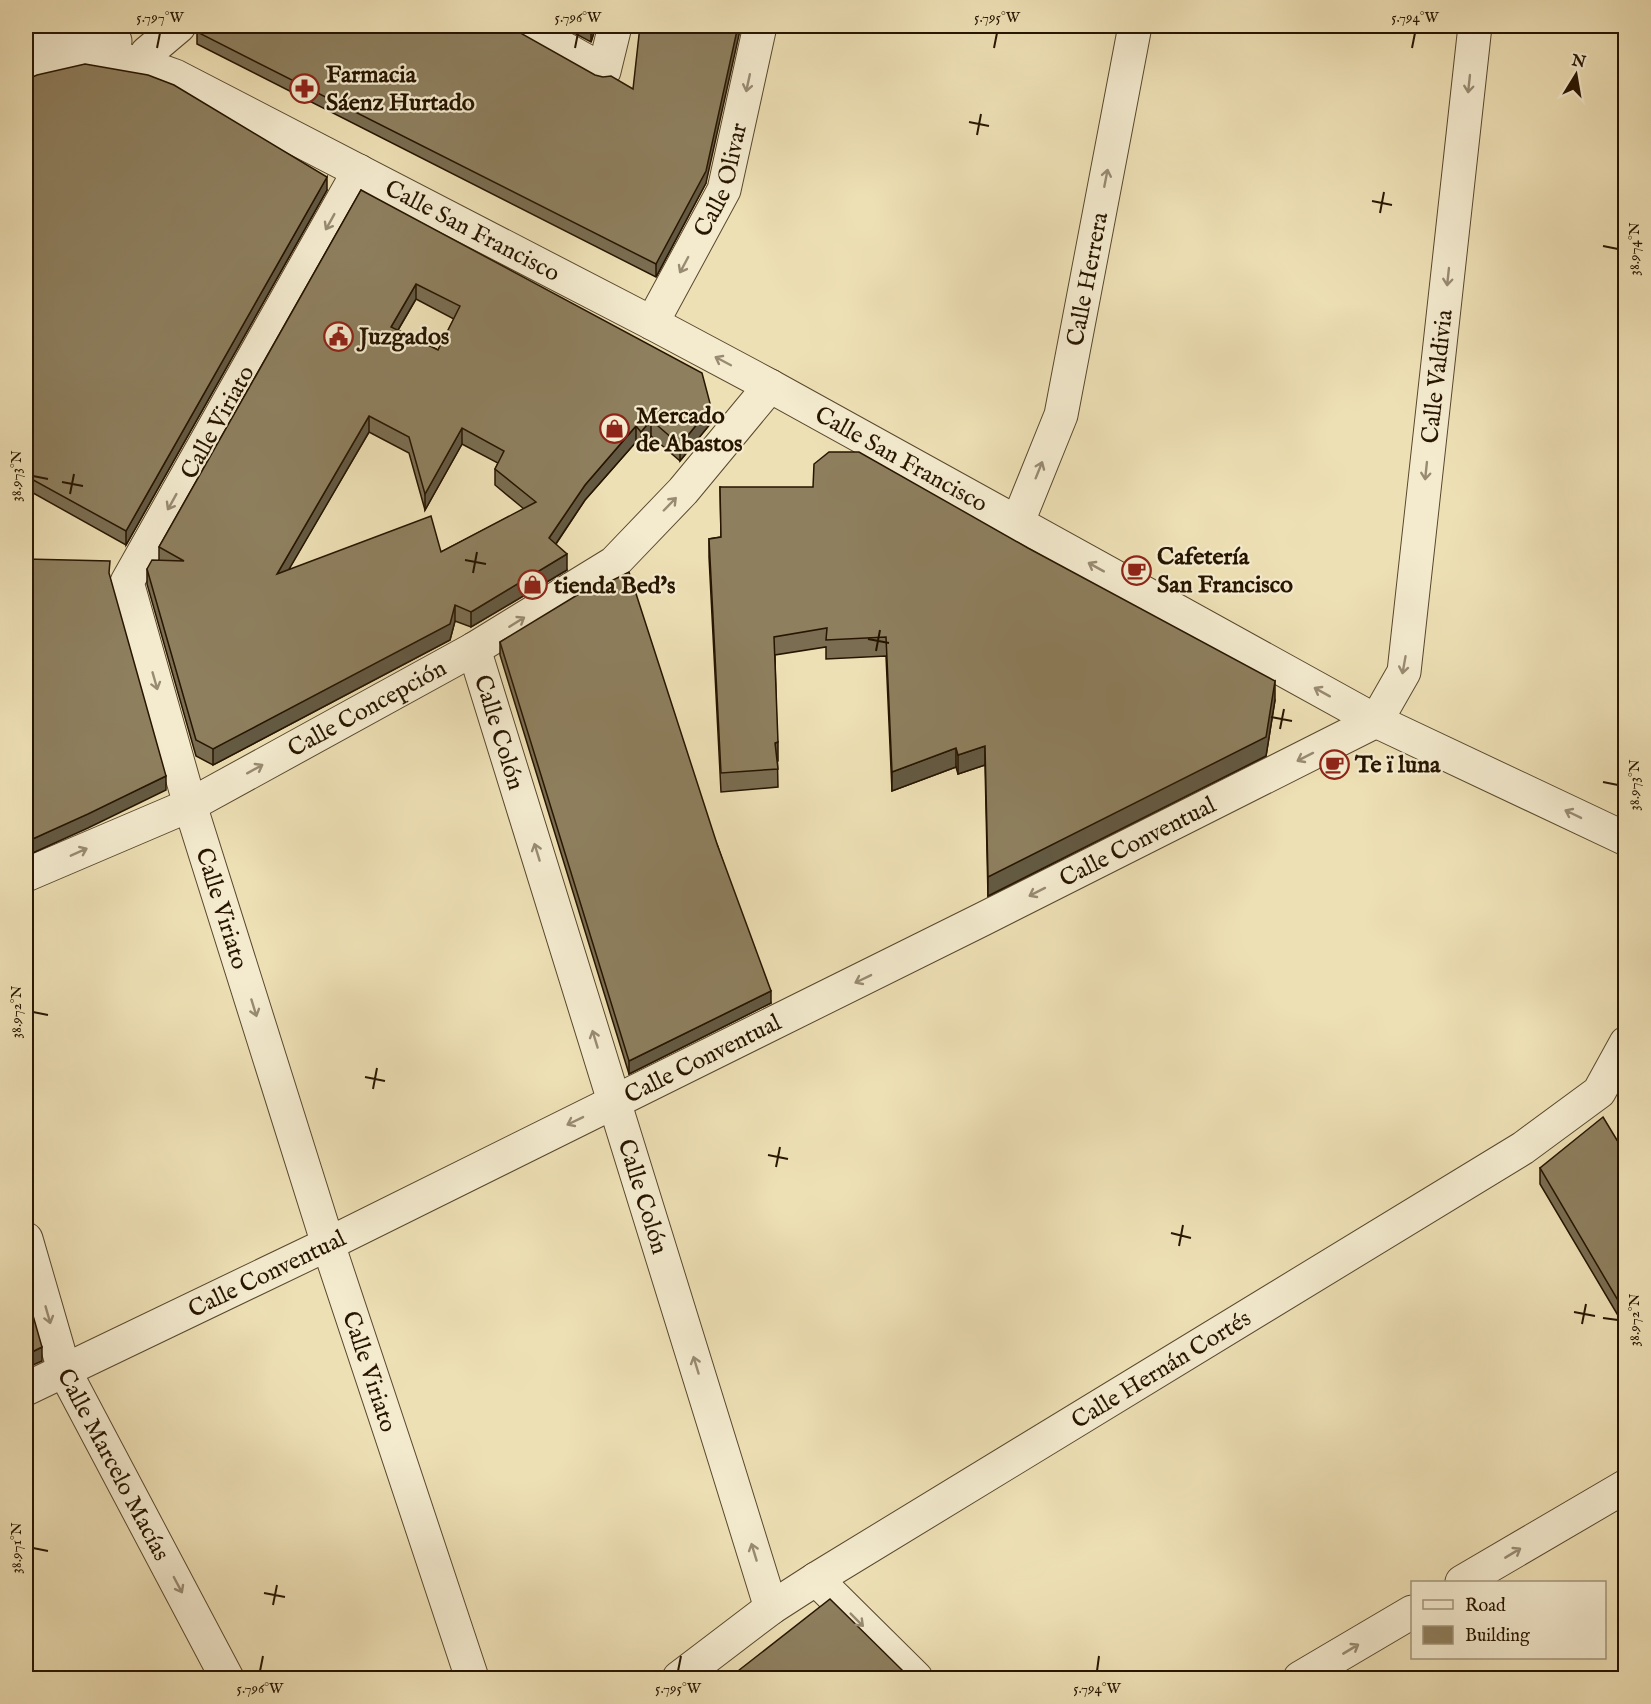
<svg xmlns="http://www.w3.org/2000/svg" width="1651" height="1704" font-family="'IM FELL English',serif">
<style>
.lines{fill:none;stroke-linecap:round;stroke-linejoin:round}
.minor-casing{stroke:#59482d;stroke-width:35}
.tertiary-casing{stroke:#59482d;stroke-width:35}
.minor{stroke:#f4ebcf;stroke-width:33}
.tertiary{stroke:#f4ebcf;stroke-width:33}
.wall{fill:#7a6d51;stroke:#271500;stroke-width:1.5;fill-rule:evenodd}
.shaded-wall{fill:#635942;stroke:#271500;stroke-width:1.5}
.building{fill:#8e7f5e;stroke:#271500;stroke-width:1.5;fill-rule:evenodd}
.oneway{stroke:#988b72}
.ticks{fill:none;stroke:#271500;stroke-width:2}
.labels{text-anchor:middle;stroke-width:4.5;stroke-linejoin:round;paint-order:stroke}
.poi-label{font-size:24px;font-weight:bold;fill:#271500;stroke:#f4ebcf;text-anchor:start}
.street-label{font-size:24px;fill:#271500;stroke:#f4ebcf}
.neatline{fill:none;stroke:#271500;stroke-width:2}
.ticks-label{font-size:15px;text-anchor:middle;fill:#271500}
</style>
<rect width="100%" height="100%" fill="#eee0b5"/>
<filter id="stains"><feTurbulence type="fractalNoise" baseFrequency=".00333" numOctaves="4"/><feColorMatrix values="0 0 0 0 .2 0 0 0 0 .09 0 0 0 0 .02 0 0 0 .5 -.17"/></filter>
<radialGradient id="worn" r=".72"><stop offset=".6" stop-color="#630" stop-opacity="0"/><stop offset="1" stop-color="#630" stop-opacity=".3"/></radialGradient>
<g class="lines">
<defs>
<g id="minor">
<path d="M524,26l80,45 11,-45"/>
<path d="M26,30l47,1 42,10"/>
<path d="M147,53l32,-27"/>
<path id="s1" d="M26,62c56,-16 96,-6 149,14l477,247 118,63 606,335 250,118"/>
<path id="s2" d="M359,171l-232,411 63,223 138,439 144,434"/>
<path id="s3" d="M652,323l72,-133 36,-164"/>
<path id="s4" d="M1017,524l44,-109 74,-389"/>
<path id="s5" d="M474,649l297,959"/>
<path id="s6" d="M26,875l164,-70 284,-156 140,-86 69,-72 87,-105"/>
<path id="s7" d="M26,1239l38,131 163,308"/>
<path id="s8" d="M26,1389l302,-145 655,-325 393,-198 28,-49 71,-646"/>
<path d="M816,1579l100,99"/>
<path d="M1462,1582l164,-96"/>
<path d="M1300,1678l112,-66"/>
</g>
<g id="tertiary">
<path id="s9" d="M679,1678l92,-70 45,-29 707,-431 76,-56 27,-49"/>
</g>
</defs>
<use href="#minor" class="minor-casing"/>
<use href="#tertiary" class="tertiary-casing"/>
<use href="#minor" class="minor"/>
<use href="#tertiary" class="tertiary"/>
</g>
<path class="wall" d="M561,26h35l-5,16z
M515,30l191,153 -50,94 -459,-233v-12z
M26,80l301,110 -201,355 -100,-56z
M361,190l350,233 -31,38 -29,-25 -10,11 -5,-5 -51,58 -29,44 11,26 -96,57 -16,-6 -5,19 -237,125 -17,-9 -49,-172v-15l12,-9v-13zM416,299l38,20 -16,31 -40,-20zM369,432l40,21 16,57 37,-66 36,19 -3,6v16l29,24 -83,43 -153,18z
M720,487l555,213 -9,56 -278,140 -3,-131 -27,9 -2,-7 -64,24 -6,-135 -60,3v-12l-51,8 3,132 -57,5 -12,-235v-18l12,-2z
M601,586l116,258 54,159 -142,71 -129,-419v-13z
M1626,1155v174l-86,-145v-16z"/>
<path class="shaded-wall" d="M592,26h4l-5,16v-13z
M738,26h3l-35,157 -50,94v-13z
M327,177v13l-201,355v-14z
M416,284v15l-25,43v-15z
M711,407v16l-31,38v-16z
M369,416v16l-92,158v-16z
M651,420v16l-10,11v-15z
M636,426v16l-51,58 -36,54v-16l36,-53z
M462,428v16l-37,66v-16z
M567,554v16l-96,57v-15z
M455,605v16l-5,19 -237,125v-16z
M1275,681v19l-9,56 -278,140v-19z
M778,742v19l-3,1v-19z
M985,746v19l-27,9v-19z
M956,748v19l-64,24v-19z
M166,776v14l-78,38 -62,28v-14z
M771,991v12l-142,71v-13z
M42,1347v14l-16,7v-13z"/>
<path class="building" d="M205,26h306l4,4 80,45 8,2 8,-1 22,13 7,-63h98l-32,145 -50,93 -459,-232z
M584,26h8l-1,3z
M85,64l63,11 26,10 153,92 -201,354 -100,-55v-396l11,-5z
M361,190l341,183 9,34 -31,38 -29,-25 -10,12 -5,-6 -51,59 -36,53 18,16 -96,58 -16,-7 -5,19 -237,125 -17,-9 -49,-171 5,-9 32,1 -25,-14zM416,284l44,22 -22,44 -47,-23zM369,416l40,21 16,57 37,-66 42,23 -9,18 41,33 -95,50 -10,-36 -154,58z
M829,452h30l169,96 247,133 -9,56 -278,140 -3,-131 -27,9 -2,-7 -64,24 -6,-135 -60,3 1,-12 -53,9 4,105 -3,1 3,26 -57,4 -12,-234 12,-2 -1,-50h93l1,-23z
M26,559l84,2 -1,12 57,203 -78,38 -62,28z
M629,572l88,272 54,147 -142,70 -129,-419 97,-59 4,3z
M1603,1117l23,38v159l-86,-146z
M26,1291l16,56 -16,8z
M830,1599l73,72 9,5 10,-1 3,3h-196z"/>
<defs><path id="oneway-shaft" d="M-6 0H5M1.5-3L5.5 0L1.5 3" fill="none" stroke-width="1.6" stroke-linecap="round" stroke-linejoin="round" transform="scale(1.5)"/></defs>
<g class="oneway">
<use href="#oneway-shaft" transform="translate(748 83) rotate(102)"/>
<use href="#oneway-shaft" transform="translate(1469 84) rotate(96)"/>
<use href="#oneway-shaft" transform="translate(1106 178) rotate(-79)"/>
<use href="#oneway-shaft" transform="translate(330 222) rotate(119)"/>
<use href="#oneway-shaft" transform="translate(684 265) rotate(118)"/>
<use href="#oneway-shaft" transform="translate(1448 277) rotate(96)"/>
<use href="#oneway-shaft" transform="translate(723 361) rotate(-152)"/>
<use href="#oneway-shaft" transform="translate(1039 470) rotate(-68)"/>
<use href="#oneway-shaft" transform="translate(1426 471) rotate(96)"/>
<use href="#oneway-shaft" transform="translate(172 502) rotate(119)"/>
<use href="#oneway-shaft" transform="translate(670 504) rotate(-46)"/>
<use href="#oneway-shaft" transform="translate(1096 567) rotate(-151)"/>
<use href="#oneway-shaft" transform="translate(517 622) rotate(-32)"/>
<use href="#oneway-shaft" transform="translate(1404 665) rotate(100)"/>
<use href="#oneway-shaft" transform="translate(155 681) rotate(74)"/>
<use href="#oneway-shaft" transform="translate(1322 692) rotate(-151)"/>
<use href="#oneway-shaft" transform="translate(1305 757) rotate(153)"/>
<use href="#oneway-shaft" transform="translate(255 769) rotate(-29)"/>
<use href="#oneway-shaft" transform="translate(1573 814) rotate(-154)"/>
<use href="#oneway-shaft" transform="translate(79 852) rotate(-24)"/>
<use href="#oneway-shaft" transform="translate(537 852) rotate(-107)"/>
<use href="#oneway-shaft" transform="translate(1037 892) rotate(153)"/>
<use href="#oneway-shaft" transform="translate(863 979) rotate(154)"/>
<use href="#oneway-shaft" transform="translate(254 1008) rotate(73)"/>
<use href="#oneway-shaft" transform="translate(595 1039) rotate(-107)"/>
<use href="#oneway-shaft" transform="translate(575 1121) rotate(154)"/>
<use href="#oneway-shaft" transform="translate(48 1315) rotate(74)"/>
<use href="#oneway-shaft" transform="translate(696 1365) rotate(-107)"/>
<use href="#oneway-shaft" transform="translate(754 1552) rotate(-107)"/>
<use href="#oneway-shaft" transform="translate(1513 1553) rotate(-31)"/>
<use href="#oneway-shaft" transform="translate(178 1585) rotate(62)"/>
<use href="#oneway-shaft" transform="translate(857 1620) rotate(45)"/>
<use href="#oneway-shaft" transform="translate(1351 1649) rotate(-31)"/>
</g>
<path class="ticks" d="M157,48l3,-15M575,48l3,-15M994,48l3,-15M1412,48l3,-15M969,122l20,4M977,135l4,-21M1372,201l20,4M1380,213l4,-21M1603,246l15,3M33,476l15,3M62,482l21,4M70,494l4,-20M465,560l21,4M473,573l4,-21M868,639l21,4M876,651l4,-21M1271,717l21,4M1280,729l4,-20M1603,782l15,3M33,1012l15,3M365,1077l20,4M373,1089l4,-21M768,1155l20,4M776,1167l4,-20M1171,1233l20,5M1179,1246l4,-21M1574,1312l21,4M1603,1318l15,2M1582,1324l4,-20M33,1548l15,3M264,1593l21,4M273,1605l4,-20M260,1671l3,-15M678,1671l3,-15M1097,1671l2,-15"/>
<defs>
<symbol id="pharmacy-ring" viewBox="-11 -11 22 22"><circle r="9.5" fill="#f4ebcf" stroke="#8f2418" stroke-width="1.5"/><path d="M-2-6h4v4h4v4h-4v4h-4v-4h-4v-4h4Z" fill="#8f2418"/></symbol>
<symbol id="civic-ring" viewBox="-11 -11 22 22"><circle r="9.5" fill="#f4ebcf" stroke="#8f2418" stroke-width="1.5"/><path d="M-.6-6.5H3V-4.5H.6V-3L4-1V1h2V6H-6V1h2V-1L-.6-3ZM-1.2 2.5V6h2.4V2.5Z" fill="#8f2418"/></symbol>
<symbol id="shop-ring" viewBox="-11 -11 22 22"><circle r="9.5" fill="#f4ebcf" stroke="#8f2418" stroke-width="1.5"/><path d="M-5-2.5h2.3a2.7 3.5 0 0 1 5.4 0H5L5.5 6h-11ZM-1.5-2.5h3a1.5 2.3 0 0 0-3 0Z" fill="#8f2418"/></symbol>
<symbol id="cafe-ring" viewBox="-11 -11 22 22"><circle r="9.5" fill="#f4ebcf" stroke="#8f2418" stroke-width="1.5"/><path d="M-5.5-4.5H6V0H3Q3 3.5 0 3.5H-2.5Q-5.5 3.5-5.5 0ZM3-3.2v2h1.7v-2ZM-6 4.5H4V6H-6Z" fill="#8f2418"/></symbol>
</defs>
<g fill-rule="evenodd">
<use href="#pharmacy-ring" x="288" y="72" width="33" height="33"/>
<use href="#civic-ring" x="322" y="320" width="33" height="33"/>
<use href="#shop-ring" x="598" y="412" width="33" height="33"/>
<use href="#cafe-ring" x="1120" y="554" width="33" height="33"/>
<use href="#shop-ring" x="516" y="568" width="33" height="33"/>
<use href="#cafe-ring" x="1318" y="748" width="33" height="33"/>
</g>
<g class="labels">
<g class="poi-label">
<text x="326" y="82">Farmacia<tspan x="326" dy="28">Sáenz Hurtado</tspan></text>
<text x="359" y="344">Juzgados</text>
<text x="636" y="423">Mercado<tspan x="636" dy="28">de Abastos</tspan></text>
<text x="1157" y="564">Cafetería<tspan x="1157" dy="28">San Francisco</tspan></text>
<text x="554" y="593">tienda Bed's</text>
<text x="1355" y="772">Te ï luna</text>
</g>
<g class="street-label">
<text dy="8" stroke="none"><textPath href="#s3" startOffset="160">Calle Olivar</textPath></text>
<text dy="8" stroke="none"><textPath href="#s1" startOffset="488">Calle San Francisco</textPath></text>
<text dy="8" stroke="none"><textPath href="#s4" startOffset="256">Calle Herrera</textPath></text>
<text dy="8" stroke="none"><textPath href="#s8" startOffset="1860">Calle Valdivia</textPath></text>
<text transform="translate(217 422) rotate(-61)" y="8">Calle Viriato</text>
<text dy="8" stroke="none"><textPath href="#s1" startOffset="974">Calle San Francisco</textPath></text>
<text dy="8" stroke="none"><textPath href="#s6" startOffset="380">Calle Concepción</textPath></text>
<text dy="8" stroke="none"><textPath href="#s5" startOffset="87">Calle Colón</textPath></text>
<text dy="8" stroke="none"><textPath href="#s8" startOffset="1239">Calle Conventual</textPath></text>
<text dy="8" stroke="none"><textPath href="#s2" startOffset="812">Calle Viriato</textPath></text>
<text dy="8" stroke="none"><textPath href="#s8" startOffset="753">Calle Conventual</textPath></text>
<text dy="8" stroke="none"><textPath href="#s5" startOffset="573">Calle Colón</textPath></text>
<text dy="8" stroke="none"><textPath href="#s8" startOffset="267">Calle Conventual</textPath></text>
<text dy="8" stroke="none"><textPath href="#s9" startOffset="573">Calle Hernán Cortés</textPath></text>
<text dy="8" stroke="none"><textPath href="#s2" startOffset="1298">Calle Viriato</textPath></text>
<text dy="8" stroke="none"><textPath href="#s7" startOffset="243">Calle Marcelo Macías</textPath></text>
</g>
</g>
<rect width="1651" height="1704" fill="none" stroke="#eee0b5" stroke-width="66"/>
<rect x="1411" y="1581" width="195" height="78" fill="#f4ebcf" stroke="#a2957c" stroke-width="1.5"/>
<rect x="1423" y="1600" width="30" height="9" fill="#f4ebcf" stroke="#a2957c" stroke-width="1.5"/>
<text x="1465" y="1611" font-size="18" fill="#271500">Road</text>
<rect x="1423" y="1626" width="30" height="18" fill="#8e7f5e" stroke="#a2957c" stroke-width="1.5"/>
<text x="1465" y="1641" font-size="18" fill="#271500">Building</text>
<g transform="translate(1576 75) rotate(11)" stroke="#f4ebcf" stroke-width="4.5" paint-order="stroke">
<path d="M0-4.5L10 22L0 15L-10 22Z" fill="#271500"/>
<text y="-9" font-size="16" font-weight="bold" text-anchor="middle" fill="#271500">N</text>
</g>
<rect x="33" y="33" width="1585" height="1638" class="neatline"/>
<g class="ticks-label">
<text x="160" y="22">5.797°W</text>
<text x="578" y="22">5.796°W</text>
<text x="997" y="22">5.795°W</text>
<text x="1415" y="22">5.794°W</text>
<text transform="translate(1634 249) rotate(-90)" y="5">38.974°N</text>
<text transform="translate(16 476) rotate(-90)" y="5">38.973°N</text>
<text transform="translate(1634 785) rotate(-90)" y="5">38.973°N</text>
<text transform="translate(16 1012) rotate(-90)" y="5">38.972°N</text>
<text transform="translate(1634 1320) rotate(-90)" y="5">38.972°N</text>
<text transform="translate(16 1548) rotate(-90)" y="5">38.971°N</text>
<text x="260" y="1693">5.796°W</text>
<text x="678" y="1693">5.795°W</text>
<text x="1097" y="1693">5.794°W</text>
</g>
<rect width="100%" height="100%" filter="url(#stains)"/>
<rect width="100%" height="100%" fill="url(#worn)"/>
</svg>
